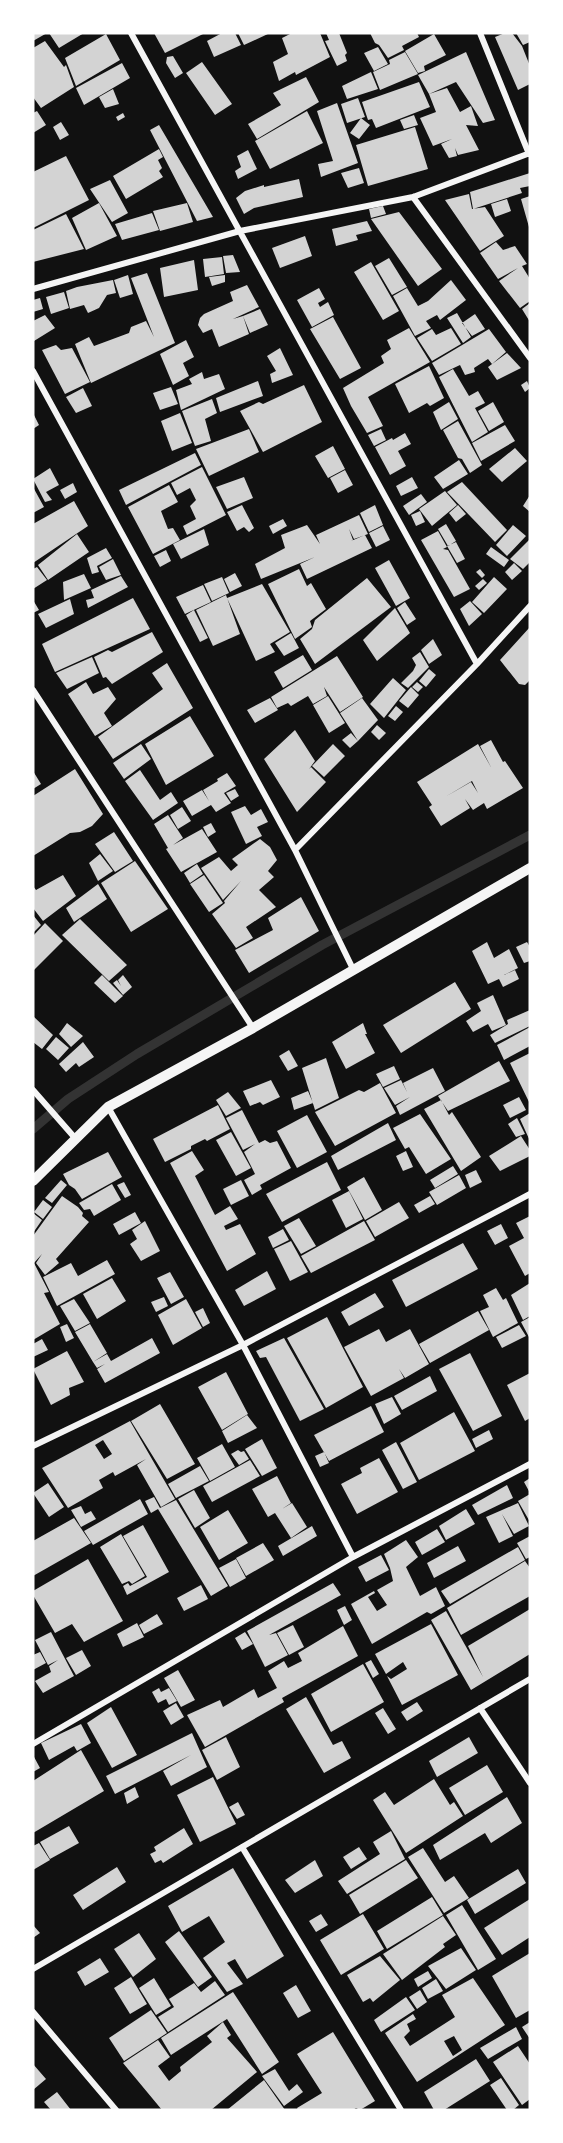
<svg xmlns="http://www.w3.org/2000/svg" width="563" height="2143" font-family="Cabin,sans-serif">
<style>
.lines{fill:none;stroke-linecap:round;stroke-linejoin:round}
.stream{stroke:#333;stroke-width:9}
.building{fill:#d3d3d3;fill-rule:evenodd}
.minor{stroke:#f5f5f5;stroke-width:6}
.tertiary{stroke:#f5f5f5;stroke-width:10}
</style>
<rect width="100%" height="100%" fill="#111"/>
<g class="lines">
<path class="stream" d="M33,1129l35,-30 69,-45 185,-109 208,-110"/>
</g>
<path class="building" d="M33,33h14l-14,8z
M49,33h35l-25,15z
M154,33h51l-40,20z
M222,33h13l6,12 -27,12 -7,-16z
M238,33h32l-26,12z
M292,33h28l10,24 -34,18 -1,-3 -16,9 -6,-19 15,-8 -6,-16z
M326,33h13l8,20 -2,2 2,6 -10,5 -12,-25 4,-1z
M370,33h47l2,4 -17,9 2,4 -16,8 -9,-13 -4,-2z
M505,33h7l10,13 8,20v18l-12,6 -23,-53z
M516,33h14v9l-7,3z
M106,34l14,26 -44,26 -11,-28z
M434,34l12,21 -22,11 1,5 -7,2 -13,-22z
M45,41l19,26 2,-2 8,22 -33,21 -8,-11v-49z
M378,47l10,17 -14,7 -10,-18z
M405,52l13,22 -38,16 -7,-18 17,-8 -1,-4z
M466,52l29,68 -12,3 -27,-41 -27,12 -11,-19z
M173,56l10,17 -8,5 -9,-15 1,-6z
M202,62l30,42 -17,11 -29,-42z
M122,63l8,15 -46,27 -8,-17z
M371,72l7,17 -31,10 -5,-13z
M306,77l13,25 -62,37 -9,-15 33,-19 -8,-12z
M419,82l11,25 -54,21 -4,-9 -4,1 -6,-18z
M447,88l13,24 11,-6 7,20 -12,-1 13,25 -21,5 -3,-7 2,8 -8,2 -8,-14 11,-5 -19,7 -13,-28 16,-6 -7,-18z
M113,89l6,15 -14,4 -6,-11z
M358,98l7,19 -18,6 -6,-19z
M337,103l21,60 -37,14 -3,-13 15,-3 -16,-50z
M37,111l9,14 -13,8v-20z
M307,111l16,32 -53,26 -15,-28z
M123,113l2,4 -7,4 -2,-4z
M414,115l4,10 -14,4 -4,-9z
M361,118l9,7 -11,14 -9,-6z
M61,122l8,13 -9,5 -7,-13z
M159,125l54,92 -16,4 -47,-91z
M415,127l13,42 -60,17 -12,-41z
M159,149l4,8 -5,3 4,8 -3,3 4,6 -37,22 -13,-23z
M248,150l9,19 -19,10 -3,-8 6,-4 -4,-11z
M66,156l23,44 -56,28v-56z
M359,168l5,15 -16,5 -7,-15z
M530,173v13l-10,2 2,5 -49,16 -3,-17z
M299,179l4,18 -49,11 -10,6 -8,-16 9,-7 19,-6v2z
M110,180l18,33 -16,9 -22,-33z
M469,194l3,15 13,-2 19,29 -24,15 -35,-51z
M530,196v31h-1l-8,-28z
M507,199l4,12 -16,6 -4,-13z
M99,203l18,33 -31,14 -14,-32z
M187,203l6,19 -33,9 -7,-20z
M383,206l3,8 -15,4 -2,-9z
M399,212l43,57 -24,17 -47,-67z
M152,213l7,17 -37,10 -7,-16z
M66,214l18,35 -51,13v-32z
M367,221l5,10 -16,4 2,5 -22,6 -4,-17z
M305,236l7,20 -32,12 -8,-20z
M496,242l7,8 12,-4 12,18 -5,2 8,13v22l-10,7 -21,-27 19,-13 -20,11 -18,-26z
M233,255l7,17 -14,1 -3,-17z
M222,257l2,17 -19,3 -2,-18z
M389,258l18,29 -15,8 -17,-29z
M194,260l4,30 -34,7 -4,-29z
M371,262l28,49 -16,9 -29,-48z
M147,273l28,70 -84,40 -16,-39 14,-7 5,9 35,-13 2,-6 15,-6 8,16 -23,-59z
M128,275l5,19 -13,4 -6,-18z
M225,275v7l-13,4 -3,-9z
M113,280l3,13 -9,2 -8,13 -11,5 -4,-8 -14,4 -4,-18 11,-4z
M451,280l15,20 -26,20 -3,-5 -11,6 5,7 -16,8 -22,-40 14,-8 11,18 10,-5z
M247,285l12,22 -26,12 10,-3 6,18 -30,13 -7,-18 -9,4 -5,-8 2,-7 4,-4 29,-13 -3,-9z
M319,288l6,11 -7,4 2,4 8,-5 6,13 -22,12 -15,-27z
M64,292l5,16 -18,6 -5,-17z
M40,298l3,11 -10,3v-12z
M530,303v19l-8,-13z
M260,309l8,16 -18,8 -7,-17z
M457,313l14,24 -8,6 -16,-25z
M475,314l10,15 -13,7 -10,-13z
M45,315l10,13 -21,13 -1,-20z
M333,317l28,51 -21,11 -30,-50z
M409,328l21,34 -62,35 15,29 -16,7 -16,-27 -8,-18 41,-25 -3,-7 10,-7 -4,-9z
M451,328l10,16 -29,17 -15,-23 15,-9 4,6z
M489,329l17,23 -14,12 -4,-5 -14,9 1,4 -10,3 -5,-10 -21,10 -7,-12z
M186,340l8,17 -11,6 6,13 -16,9 -13,-31z
M56,345l5,5 11,-2 18,34 -25,12 -23,-44z
M280,348l13,27 -21,8 -2,-9 6,-3 -9,-15z
M507,353l14,15 -24,12 -9,-13z
M429,366l15,32 -14,8 -3,-3 -18,10 -14,-29z
M453,369l16,27 9,-5 7,12 -10,5 13,24 -16,10 -33,-65z
M202,372l2,7 15,-5 6,15 -44,21 -5,-20 16,-6 -3,-5z
M258,381l5,15 -43,16 -4,-14z
M527,381l3,7 -5,4 -4,-7z
M304,385l18,37 -59,30 -23,-41 19,-9 4,2z
M171,387l7,17 -18,6 -7,-17z
M83,388l9,18 -16,7 -10,-16z
M212,399l5,14 -12,6 6,22 -16,5 -13,-35z
M449,402l9,17 -17,11 -8,-18z
M493,402l11,20 -15,9 -11,-20z
M33,413l6,12 -6,4z
M180,413l12,30 -20,8 -11,-30z
M458,421l24,44 -12,8 -8,-14 -4,-1 -15,-28z
M505,425l10,16 -34,20 -9,-18z
M249,429l10,23 -50,24 -13,-27z
M381,429l5,11 -12,6 -6,-11z
M405,433l6,11 -13,7 8,15 -16,9 -15,-28 17,-9 1,2z
M333,446l12,23 -17,9 -13,-22z
M515,448l12,13 -25,21 -13,-13z
M195,453l6,12 -75,40 -7,-15z
M459,460l9,14 -25,15 -9,-12z
M202,467l24,48 -39,20 -4,-9 13,-7 -6,-13 6,-6 -6,-12 -13,7 -6,-12z
M50,468l9,17 -13,7 6,8 -7,2 -12,-23z
M345,470l8,15 -15,8 -8,-15z
M244,477l9,21 -26,11 -11,-22z
M412,477l6,11 -17,8 -5,-10z
M462,482l45,48 -12,12 -48,-50z
M73,483l4,9 -12,7 -5,-9z
M169,485l9,17 -17,9 7,18 5,-1 7,12 -27,14 -25,-47z
M33,487l11,20 -11,6z
M445,491l12,14 -25,21 -13,-17z
M421,494l6,8 -18,13 -6,-9z
M530,495v17l-7,-6z
M74,501l14,25 -55,37v-39z
M242,505l12,23 -5,4 -5,-5 -7,4 -10,-19z
M375,505l8,20 -14,7 -9,-19z
M458,505l8,9 -10,8 -7,-9z
M420,511l5,11 -9,4 -5,-11z
M359,515l9,19 -14,5 -5,-10 4,11 -2,1 14,-6 7,13 -65,31 -7,-15 15,-7 -54,22 -6,-15 30,-16 -4,-13 26,-10 13,19 -4,-9z
M283,519l4,7 -14,8 -4,-8z
M446,524l10,17 -8,5 -10,-17z
M513,525l13,11 -19,20 -11,-11z
M383,526l7,14 -14,7 -7,-14z
M204,529l5,16 -28,14 -8,-15z
M438,531l9,16 -4,2 5,1 22,39 -16,8 -33,-57z
M77,534l12,18 -41,28 -10,-15z
M530,539v23l-7,7 -13,-10z
M456,542l9,17 -8,4 -10,-17z
M491,547l18,13 -5,7 -18,-13z
M106,548l6,10 -15,8 2,6 -7,2 -5,-16z
M166,550l5,11 -11,6 -6,-11z
M113,559l8,16 -15,5 -7,-13z
M389,560l21,38 -14,8 -21,-38z
M514,563l8,8 -10,9 -7,-8z
M37,567l10,13 -14,9v-20z
M299,569l8,17 4,-3 15,26 -16,12 2,6 -17,12 -27,-55z
M480,569l5,6 -3,3 -6,-6z
M235,573l7,13 -12,6 -6,-13z
M84,574l7,14 -27,12 -1,-18z
M121,576l7,11 -40,21 -2,-8 8,-2 -3,-8z
M222,577l7,16 -17,8 -8,-17z
M494,577l13,12 -23,24 -12,-11z
M367,578l24,29 -76,57 -15,-25 12,-10 3,-9z
M483,579l4,4 -8,7 -4,-4z
M262,584l28,48 -20,12 5,8 -19,9 -29,-63z
M203,585l8,17 -26,12 -9,-17z
M226,595l14,39 -27,12 -17,-36z
M133,598l17,31 -95,43 -13,-28z
M70,599l4,15 -28,14 -8,-14z
M33,600l6,10 -6,3z
M470,601l12,13 -13,12 -9,-17z
M405,602l11,17 -9,6 -10,-17z
M395,608l15,25 -33,28 -14,-21z
M194,610l14,28 -8,4 -14,-27z
M530,627v53l-5,5 -6,-1 -19,-24z
M152,632l11,20 -51,32 -6,-7 -3,1 -9,-21 14,-7 4,2z
M291,633l8,15 -15,8 -9,-13z
M433,639l9,16 -13,9 -8,-14z
M420,652l9,15 -21,21 -7,-5 12,-12 3,-6 -4,-7z
M303,655l9,15 -29,18 -9,-16z
M337,656l26,41 -23,15 -16,-25 3,9 -14,8 -5,-8 -17,10 -3,-3 -11,5 -6,-11z
M92,657l7,16 -32,16 -11,-16z
M167,663l26,45 -80,51 -15,-22 65,-48 -11,-16z
M429,669l7,6 -10,12 -7,-6z
M393,678l13,12 -22,28 -14,-14z
M86,682l7,12 15,-7 8,12 -12,14 8,13 -17,10 -27,-42z
M417,682l6,5 -5,5 -6,-5z
M411,687l8,8 -11,13 -9,-7z
M328,696l17,27 -16,10 -16,-28z
M270,698l8,12 -23,13 -8,-13z
M362,698l16,22 -20,21 -18,-28z
M396,706l7,6 -8,9 -7,-5z
M190,716l24,40 -48,29 -21,-41z
M377,725l9,8 -7,7 -8,-8z
M295,730l20,31 -6,8 2,-2 15,15 -29,30 -33,-53z
M351,733l7,8 -8,7 -8,-8z
M491,740l12,22 2,-1 18,27 -36,21 -3,-6 -11,7 -8,-11 5,9 -29,18 -12,-19 3,-2 -15,-23 61,-38 14,25 -12,-23zM472,781l6,12 -7,-11 -26,15z
M141,744l10,15 -27,20 -11,-16z
M333,744l12,12 -21,21 -12,-11z
M75,769l28,45 -11,12 -12,6 -10,1 -37,23v-60z
M140,770l20,30 11,-8 7,11 -25,17 -28,-39z
M33,771l8,13 -8,5z
M227,773l9,13 -12,7 7,10 -15,9 -5,-7 -19,11 -9,-15 19,-11 7,11 -6,-11 15,-9 -1,-2z
M235,789l4,7 -8,5 -5,-8z
M245,806l6,9 10,-6 7,13 -11,5 5,9 -16,8 -15,-32z
M182,807l9,14 -13,8 -8,-14z
M168,815l15,23 -10,7 29,-16 15,23 -36,20 -15,-23 2,-1 -14,-24z
M211,823l5,9 -8,5 -5,-10z
M114,832l19,29 -18,11 -20,-28z
M260,839l10,8 7,13 -9,11 6,6 -15,13 17,17 -30,20 7,11 -17,10 -24,-34 13,-11 -1,-2 17,-20 -18,19 -22,-32 18,-11 12,14 7,-6 -6,-6z
M100,854l13,17 -15,10 -9,-18z
M135,861l33,48 -37,23 -30,-49z
M197,864l6,10 -13,9 -6,-10z
M63,875l13,21 -33,25 -10,-13v-22l3,4z
M204,875l19,28 -14,9 -19,-28z
M98,884l9,15 -33,23 -8,-14z
M301,897l18,34 -70,42 -14,-23 38,-20 -5,-12z
M33,915l8,10 -8,8z
M80,919l47,46 -18,16 -47,-46z
M45,923l18,18 -30,30v-35z
M487,942l7,16 15,-9 9,19 -14,7 11,-5 4,9 -16,8 -4,-8 -11,5 -16,-33z
M527,942l3,5v14l-6,2 -8,-16z
M102,975l21,21 -8,7 -21,-20z
M123,975l9,12 -9,8 -10,-12 4,-3 4,6 -3,-6z
M455,982l16,27 -70,44 -18,-28z
M493,995l13,30 -14,6 -4,-7 -15,8 -7,-11 15,-10 -4,-8z
M530,1010v16l-35,17 -5,-8 18,-11 -1,-4z
M33,1016l20,19 -11,14 -9,-7z
M67,1023l16,13 -12,11 -12,-13z
M363,1023l4,11h-2l10,19 -29,16 -14,-27z
M530,1027v19l-26,14 -7,-15z
M56,1037l13,11 -11,12 -12,-11z
M83,1042l11,15 -15,10 -3,-4 -10,9 -7,-8z
M289,1050l9,16 -10,5 -9,-15z
M530,1053v51l-20,-41z
M326,1058l13,40 -24,12 -13,-42z
M499,1061l11,20 -62,30 -10,-15z
M394,1066l6,13 -17,8 -7,-13z
M433,1068l12,23 -45,24 -4,-9 14,-9 -15,8 -11,-17 17,-8 6,12 -4,-9z
M271,1080l9,17 -17,8 -3,-3 -10,4 -7,-15z
M380,1083l16,30 -61,33 -20,-34 44,-22 5,2z
M308,1091l5,12 -19,7 -3,-12z
M228,1092l13,16 -15,8 -10,-16z
M519,1097l7,13 -16,8 -7,-13z
M441,1100l8,15 3,-3 29,45 -20,14 -37,-62z
M218,1105l12,24 -23,12 -2,-2 -14,7v3l-26,13 -12,-23z
M242,1110l17,33 6,-3 5,3 7,-2 14,27 -31,17 2,4 -10,6 -8,-15 11,-6 -11,-22 11,-8 -12,6 -17,-32z
M530,1113v28l-10,-22z
M420,1114l31,45 -25,15 -17,-27 -4,2 -12,-21z
M307,1115l20,37 -30,16 -20,-37z
M517,1118l8,16 -9,3 -8,-13z
M388,1123l8,17 -58,30 -7,-14z
M231,1132l20,36 -15,8 -20,-36z
M521,1136l9,14v6l-30,15 -11,-15z
M192,1151l12,19 -9,6 20,39 15,-9 8,13 -14,7 2,4 14,-6 16,30 -29,17 -57,-108z
M406,1151l7,16 -10,4 -7,-15z
M108,1152l14,25 -40,22 -7,-10 -6,-4 -6,-11z
M327,1162l14,28 -59,32 -16,-28z
M453,1166l5,8 -23,14 -5,-8z
M476,1170l6,12 -12,6 -5,-13z
M459,1175l7,13 -29,17 -8,-13z
M364,1177l18,33 -17,10 -18,-33z
M61,1180l6,5 -15,18 -7,-5z
M241,1180l8,16 -18,9 -8,-16z
M124,1182l7,13 -6,3 -8,-13z
M112,1184l9,16 -27,16 -4,-7 -6,1 -5,-7z
M349,1191l14,28 -17,9 -14,-28z
M62,1196l16,11 5,6 -1,3 7,6 -33,37 3,4 -14,12 -9,-12 6,-9 -8,9 15,29 -5,1 16,31 -27,16v-104z
M430,1196l5,8 -16,9 -5,-8z
M43,1200l9,7 -9,12 -9,-7z
M399,1202l10,16 -34,19 -9,-16z
M135,1212l6,11 -22,12 -6,-11z
M33,1213l9,7 -9,13z
M530,1216v57l-5,3 -16,-30 15,-8 -8,-15z
M299,1218l17,28 -15,8 -17,-28z
M145,1221l15,30 -19,10 -11,-17 7,-5 -5,-9z
M364,1221l11,19 -64,33 -10,-17z
M501,1224l7,14 -13,7 -8,-14z
M283,1229l6,11 -16,8 -5,-11z
M291,1241l17,31 -18,9 -16,-32z
M463,1243l15,26 -72,38 -14,-27z
M107,1260l8,14 -58,32 -14,-29 28,-14 7,13z
M267,1271l9,18 -32,17 -9,-16z
M170,1272l14,25 -13,7 -14,-26z
M112,1278l14,23 -29,18 -14,-25z
M530,1283v33l-7,4 -12,-25z
M496,1288l7,12 3,-2 12,25 -25,14 -13,-26 9,-4 -6,-12z
M375,1293l9,14 -35,19 -8,-14z
M164,1297l4,9 -12,6 -5,-10z
M74,1299l16,24 -15,8 -15,-25z
M186,1299l16,29 -29,17 -15,-30z
M203,1308l7,15 -7,4 -8,-15z
M478,1311l11,19 -59,33 -11,-19z
M327,1317l36,70 -37,21 -39,-70z
M530,1317v22l-9,-17z
M67,1324l7,14 -8,4 -6,-15z
M90,1324l17,29 -14,9 -18,-30z
M519,1325l7,11 -24,12 -6,-11z
M379,1329l7,13 24,-13 19,35 -24,14 -6,-9 5,9 -33,18 -27,-49z
M152,1338l8,15 -55,30 -8,-14 8,-5 -8,4 -4,-6 14,-8 4,7z
M284,1338l40,71 -24,12 -34,-64 -6,1 -4,-7z
M42,1339l6,11 -15,7v-13z
M67,1351l17,31 -15,6 1,7 -19,10 -18,-36z
M470,1353l32,63 -29,15 -34,-62z
M226,1372l22,42 -26,16 -24,-43z
M530,1373v45l-5,3 -18,-36z
M430,1376l7,15 -35,19 -8,-14z
M392,1397l9,17 -17,10 -9,-20z
M160,1404l35,60 -28,15 -36,-58z
M371,1406l13,26 -55,29 -15,-26z
M454,1412l21,39 -56,29 -19,-37z
M247,1415l10,13 -29,15 -6,-12z
M130,1421l45,78 -14,8 -24,-42 9,-6 -31,17 -2,-4 -14,8 4,8 -35,20 -26,-40zM103,1440l9,14 -8,5 -9,-14z
M489,1430l4,9 -17,9 -4,-9z
M262,1439l15,29 -15,8 -17,-27z
M396,1442l21,40 -14,7 -21,-39z
M222,1444l13,23 -25,14 -13,-23z
M238,1450l3,2 3,-1 5,8 -10,6 -8,-11z
M324,1452l5,11 -9,4 -5,-11z
M379,1458l19,34 -41,22 -16,-30 21,-11 -2,-5z
M250,1460l10,16 -48,26 -9,-16z
M200,1466l9,15 -33,17 -8,-14z
M277,1476l14,27 -9,6 10,-6 15,24 -16,11 -16,-25 -7,4 -16,-28z
M530,1478v15l-6,-11z
M48,1483l16,24 -15,10 -16,-24z
M507,1485l6,13 -35,17 -6,-10z
M194,1490l16,28 -15,10 -17,-29z
M530,1494v28l-12,-21z
M154,1497l6,11 16,-8 52,86 -17,10 -53,-87 -7,4 -6,-12z
M140,1499l8,15 -55,31 -9,-14z
M518,1503l11,23 -15,8 -12,-20 11,22 -14,7 -13,-26z
M81,1506l4,8 6,-3 5,8 -15,8 -10,-17z
M466,1509l9,15 -29,16 -7,-14z
M228,1510l20,33 -29,17 -19,-33z
M74,1518l17,25 -58,33v-35z
M143,1525l26,47 -42,23 -4,-9 5,-3 2,3 17,-9 -24,-41z
M312,1526l5,10 -34,20 -5,-10z
M437,1529l8,13 -23,13 -7,-13z
M121,1534l24,42 -13,8 -3,-3 -7,3 -22,-37z
M530,1536v21l-4,2 -9,-16z
M406,1540l12,17 -12,10 14,29 16,-9 9,19 -14,8 -4,-2 -55,32 -21,-40 23,-13 1,2 -7,4 9,14 10,-6 -10,-15 16,-9 -3,-13 -6,-14z
M263,1543l11,17 -28,16 -10,-18z
M458,1546l8,15 -32,17 -7,-15z
M518,1547l7,13 -75,44 -9,-13z
M381,1555l8,15 -23,12 -8,-15z
M88,1559l35,62 -39,21 -12,-18 -17,9 -22,-38v-4z
M236,1559l10,19 -16,9 -11,-19z
M525,1561l5,7v28l-69,39 -14,-27z
M333,1583l8,12 -72,40 7,-2 12,22 -23,12 -18,-36z
M201,1585l7,14 -24,12 -7,-13z
M345,1606l7,14 -8,5 -7,-15z
M530,1609v45l-59,36 -40,-70 15,-9 37,66 -15,-31z
M157,1614l6,10 -19,10 -5,-9z
M137,1623l7,14 -21,10 -6,-13z
M431,1624l27,51 -56,30 -15,-29 4,3 16,-10 -4,-7 -17,12 -11,-20z
M293,1625l11,22 -15,8 -12,-22z
M343,1626l15,30 -76,42 2,4 -79,45 -18,-32 33,-15 3,7 31,-18 4,9 19,-10 -9,-17 16,-10 4,7 14,-7 -4,-8z
M51,1632l23,44 -31,17 -8,-12 16,-9 -2,-6 9,-6 -10,5 -13,-25z
M245,1632l8,12 -11,6 -7,-12z
M82,1650l9,16 -15,9 -10,-17z
M40,1652l6,11 -13,7v-15z
M371,1660l8,14 -6,4 -8,-15z
M363,1664l21,38 -53,30 -20,-38z
M178,1670l17,30 -14,7 -17,-29z
M159,1688l2,4 8,-4 8,13 -8,4 -3,-6 -8,4 -6,-11z
M306,1697l27,48 9,-4 9,17 -27,15 -38,-64z
M417,1702l6,9 -16,10 -6,-9z
M176,1703l8,14 -13,8 -8,-14z
M111,1707l26,48 -25,13 -25,-45z
M383,1708l13,21 -8,5 -13,-21z
M81,1724l10,19 -14,8 -3,-5 -25,14 -8,-17z
M192,1733l15,34 -36,19 -8,-15 28,-16 -76,39 -9,-18z
M226,1737l14,30 -23,13 -15,-30z
M469,1737l9,16 -41,24 -8,-16z
M81,1750l23,41 -71,42v-52z
M33,1755l7,13 -7,4z
M487,1765l16,27 -38,23 -16,-27z
M213,1777l23,47 -36,18 -23,-47z
M434,1779l16,26 4,-3 9,14 -57,37 -33,-53 12,-8 9,13z
M135,1787l4,10 -12,7 -3,-11z
M507,1797l15,26 -31,20 -6,-10 -45,27 -7,-15z
M238,1802l7,13 -8,4 -8,-12z
M69,1826l10,17 -29,16 -10,-17z
M184,1828l9,16 -30,19 -2,-3 -6,3 -5,-9 6,-3 -2,-4z
M391,1831l14,28 -58,35 -9,-13 42,-27 -7,-12z
M39,1843l11,17 -17,10v-24z
M359,1847l8,12 -16,10 -8,-12z
M423,1848l22,34 9,-6 15,22 -25,15 -36,-56z
M315,1860l8,16 -28,17 -10,-13z
M406,1860l12,18 -58,36 -11,-19z
M117,1867l9,15 -43,28 -10,-15z
M233,1868l51,88 -37,23 -12,-20 -8,4 16,21 -16,8 -24,-34 22,-16 -16,-26 -27,16 -14,-26z
M518,1869l8,14 -51,31 -8,-14z
M432,1897l11,18 -56,34 -10,-18z
M530,1899v38l-28,18 -18,-27z
M462,1905l34,54 -18,11 -32,-55z
M321,1914l7,11 -12,7 -7,-11z
M363,1914l21,35 -43,26 -21,-35z
M443,1916l13,19 -13,9 2,3 -43,33 -19,-26z
M33,1925l7,8 -7,5z
M179,1931l33,46 -14,10 -33,-45z
M139,1933l17,26 -23,18 -19,-28z
M461,1948l15,22 -30,19 -18,-23z
M530,1953v57l-14,8 -24,-42z
M380,1956l20,24 -27,22 -3,-4 -7,4 -16,-27z
M100,1958l9,14 -24,14 -8,-14z
M428,1971l4,7 -14,9 -4,-8z
M131,1977l16,27 -17,10 -16,-26z
M154,1978l17,28 -15,9 -17,-27z
M473,1978l32,47 -88,57 -32,-49 28,-19 3,5 -9,5 3,7 -6,6 6,9 45,-29 -13,-22zM454,2036l8,14 -9,6 -9,-15z
M436,1979l7,12 -15,8 -6,-11z
M215,1981l10,14 -57,37 -10,-15 16,-10 -5,-8 25,-16 7,9z
M296,1985l15,26 -13,7 -15,-25z
M420,1990l7,12 -10,7 -8,-12z
M233,1992l46,70 -17,12 -35,-55 -56,36 -10,-17z
M406,1997l9,13 -34,22 -7,-12z
M151,2010l16,23 -43,28 -15,-23z
M223,2022l8,13 -4,3 30,34 -46,38h-49l-39,-47 35,-23 12,17 -12,9 11,15 12,-10 -1,-4 32,-25 -5,-6z
M530,2022v17l-8,-12z
M516,2027l6,12 -34,20 -8,-11z
M333,2032l42,69 -15,9 -4,-2 -3,2h-55l-1,-2 25,-15 -25,-39z
M518,2046l12,18v35l-8,6 -29,-43z
M476,2059l14,22 -46,29h-10l-10,-18z
M33,2064l13,15 -13,11z
M275,2069l14,22 8,-7 6,8 -19,14 -22,-30z
M501,2078l18,27 -6,5h-6l-17,-25z
M264,2080l21,30h-58z
M57,2092l14,18h-20l-7,-8z"/>
<g class="lines">
<path class="minor" d="M131,33l346,631
M480,33l49,121
M413,197l117,161
M33,289l207,-58 173,-34 117,-44
M33,371l262,479 182,-186 53,-58
M33,690l220,338
M295,850l58,119
M33,1090l42,48
M108,1107l135,238 110,212
M33,1446l210,-101 287,-151
M480,1708l50,75
M33,1744l320,-187 177,-93
M242,1847l159,263
M33,1969l497,-290
M33,2012l83,98"/>
<path class="tertiary" d="M33,1181l75,-74 145,-79 277,-160"/>
</g>
<rect width="563" height="2143" fill="none" stroke="#ffffff" stroke-width="69"/>
</svg>
